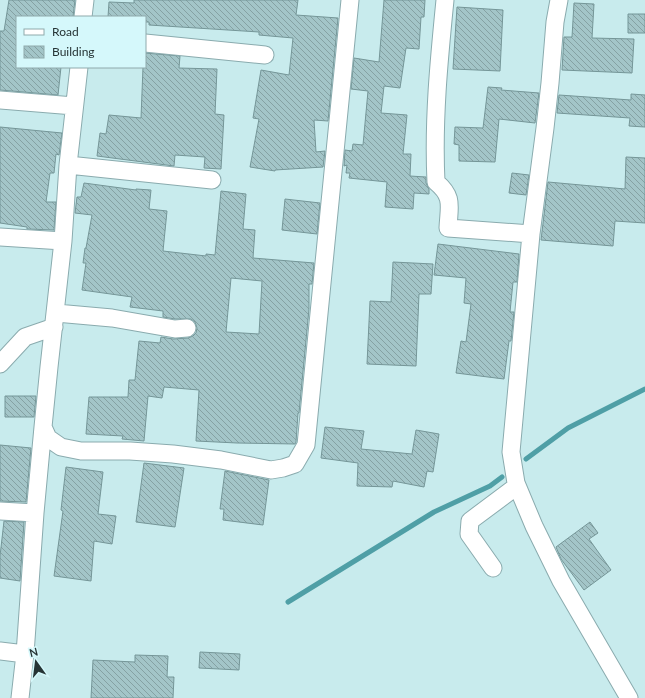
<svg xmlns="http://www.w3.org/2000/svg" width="645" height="698" font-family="Lato,sans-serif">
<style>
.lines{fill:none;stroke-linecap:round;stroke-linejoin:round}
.stream{stroke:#4f9fa6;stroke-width:5}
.building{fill:url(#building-back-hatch);stroke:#759698;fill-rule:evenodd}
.minor-casing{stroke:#8aabae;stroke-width:19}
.minor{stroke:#fff;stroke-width:17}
</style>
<defs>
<pattern id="building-back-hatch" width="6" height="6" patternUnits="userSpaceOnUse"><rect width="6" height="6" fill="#a3c5c8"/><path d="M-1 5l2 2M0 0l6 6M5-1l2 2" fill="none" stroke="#85a1a3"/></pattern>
</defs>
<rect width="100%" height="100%" fill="#c8ebed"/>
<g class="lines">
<path class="stream" d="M526,459l42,-31 77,-39
M288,602l146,-90 56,-26 12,-9"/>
</g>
<path class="building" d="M9,0h66l-2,17h-56v50h44l-3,28 -58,-5v-59h4z
M134,0h164l-2,15 42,3 -10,103 -14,-1 2,32 9,-1 -2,16 -48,3v1l-25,-4 9,-48 -6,-1 8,-48 28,5 4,-37 -34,-3v-3l-110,-7v-3h-4v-5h-37l1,-15 25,1z
M384,0h41l-1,17h-3l-2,32 -13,-1 -6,40 -16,-2 -3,27 26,2 -4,39h8l-1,22 16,1v6l3,6v5l-15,-1 -1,16 -28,-2 2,-25 -38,-4 1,-5h-4l1,-8 -3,1 1,-16 7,1 1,-7 10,1 5,-54 -17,-2 3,-31 25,4z
M574,3l20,1 -2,34 42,1 -2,34 -70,-3 2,-33h8z
M457,7l46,3 -3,61 -47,-2z
M628,14h17v19h-17z
M145,53l35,3 -1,12 38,1 -2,45 9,1 -3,54 -17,-1 1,-11 -30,-2 -1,11 -77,-10 3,-23 6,1 3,-19 32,3 2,-51h2z
M488,87l14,1 -1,2 38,3 -4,30 -36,-4 -4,43 -36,-1v-16l-5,-1 1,-17 28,1z
M631,94l14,1v32l-16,-1 1,-8 -73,-5 2,-18 72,5z
M0,127l62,6 -3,22 -3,-1 -2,19h-4l-4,29h10l-2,28 -27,-1v-2l-27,-4z
M626,157l19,1v65l-30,-2 -2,25 -72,-6 7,-58 77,7z
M512,173l17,2 -3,20 -17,-2z
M84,183l52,7v-1l15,1 -2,19 18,2 -4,40 43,5v-2l9,1 6,-64 25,3 -3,35 12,1 -2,28 61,5 -2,21h-3v25l-10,104h-1l-2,29 -1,2 -58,-1 -41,-2 3,-51 -35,-3 -2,11 -14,-2 -4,45 -22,-2 1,-3 -37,-2 3,-37h39l1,-17h6l4,-39 21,2 1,-6 12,2 15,-1 5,-2 3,-3 1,-5 -2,-6 -4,-3h-16l-12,-2v-6l-33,-4 2,-10 -50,-7 4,-27h-3l2,-15h1l6,-33 -17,-2 2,-16h4zM231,278l31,3 -3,53 -33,-2z
M285,199l35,4 -3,31 -35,-4z
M438,244l81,10 -2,28h-4l-3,30h4l-3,29h-2l-5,38 -48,-6 5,-32 5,1 5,-38 -7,-1 2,-25 -32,-3z
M393,262l40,2 -2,30h-12l-3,72 -49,-2 3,-63 21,1z
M5,396h31l-2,21h-29z
M325,427l39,4 -3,18 51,5 4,-24 23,4 -6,38 -6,-1 -3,16 -31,-6 -1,6 -35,-1 1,-23 -37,-5z
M0,445l31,3 -5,54 -26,-1z
M144,463l40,5 -9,59 -39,-5z
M66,467l37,5 -5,42 18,2 -4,28 -18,-3 -3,40 -37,-5 9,-65 -2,-1z
M225,471l44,9 -6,45 -40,-5 1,-11h-4z
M4,521l20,1 -4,59 -20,-3v-22z
M590,522l8,11 -9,6 22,31 -27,20 -23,-31 -5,-12z
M200,652l40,2 -1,16 -40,-2z
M135,655l33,1 -1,21h7l-1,21h-82l2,-38 42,2z"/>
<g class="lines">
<defs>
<path id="minor" d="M445,0c-6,60 -12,121 -9,182 18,15 13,24 12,46l83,6
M559,0l-4,22 -5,61 -5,45 -14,106 -20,218 5,31 18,43 27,55 68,117
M83,17l2,-17
M145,43l120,12
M79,67l-11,98 -5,76 -14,126 -6,60 5,11 13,9 20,4h49l43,3 48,6 50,10 12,-2 12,-4 11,-19 44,-445
M0,100l74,6
M68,165l144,15
M0,237l63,4
M56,313l56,5 63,11 12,-1
M0,364l25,-27 29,-10
M0,511l35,2
M493,568l-24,-34 1,-13 47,-35
M0,651l25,3
M20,698l5,-44 10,-141 8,-86"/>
</defs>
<use href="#minor" class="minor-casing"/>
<use href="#minor" class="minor"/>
</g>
<rect x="16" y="16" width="130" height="52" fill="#d5f8fb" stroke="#8faaac"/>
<rect x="24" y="29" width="20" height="6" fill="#ffffff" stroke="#8faaac"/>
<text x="52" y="36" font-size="12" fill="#263435">Road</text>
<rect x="24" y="46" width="20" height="12" fill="url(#building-back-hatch)" stroke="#8faaac"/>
<text x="52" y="56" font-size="12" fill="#263435">Building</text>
<g transform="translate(36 662) rotate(346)" stroke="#d5f8fb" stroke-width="3" paint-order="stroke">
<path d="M0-3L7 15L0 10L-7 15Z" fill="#263435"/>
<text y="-6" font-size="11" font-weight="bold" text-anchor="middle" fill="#263435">N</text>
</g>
</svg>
